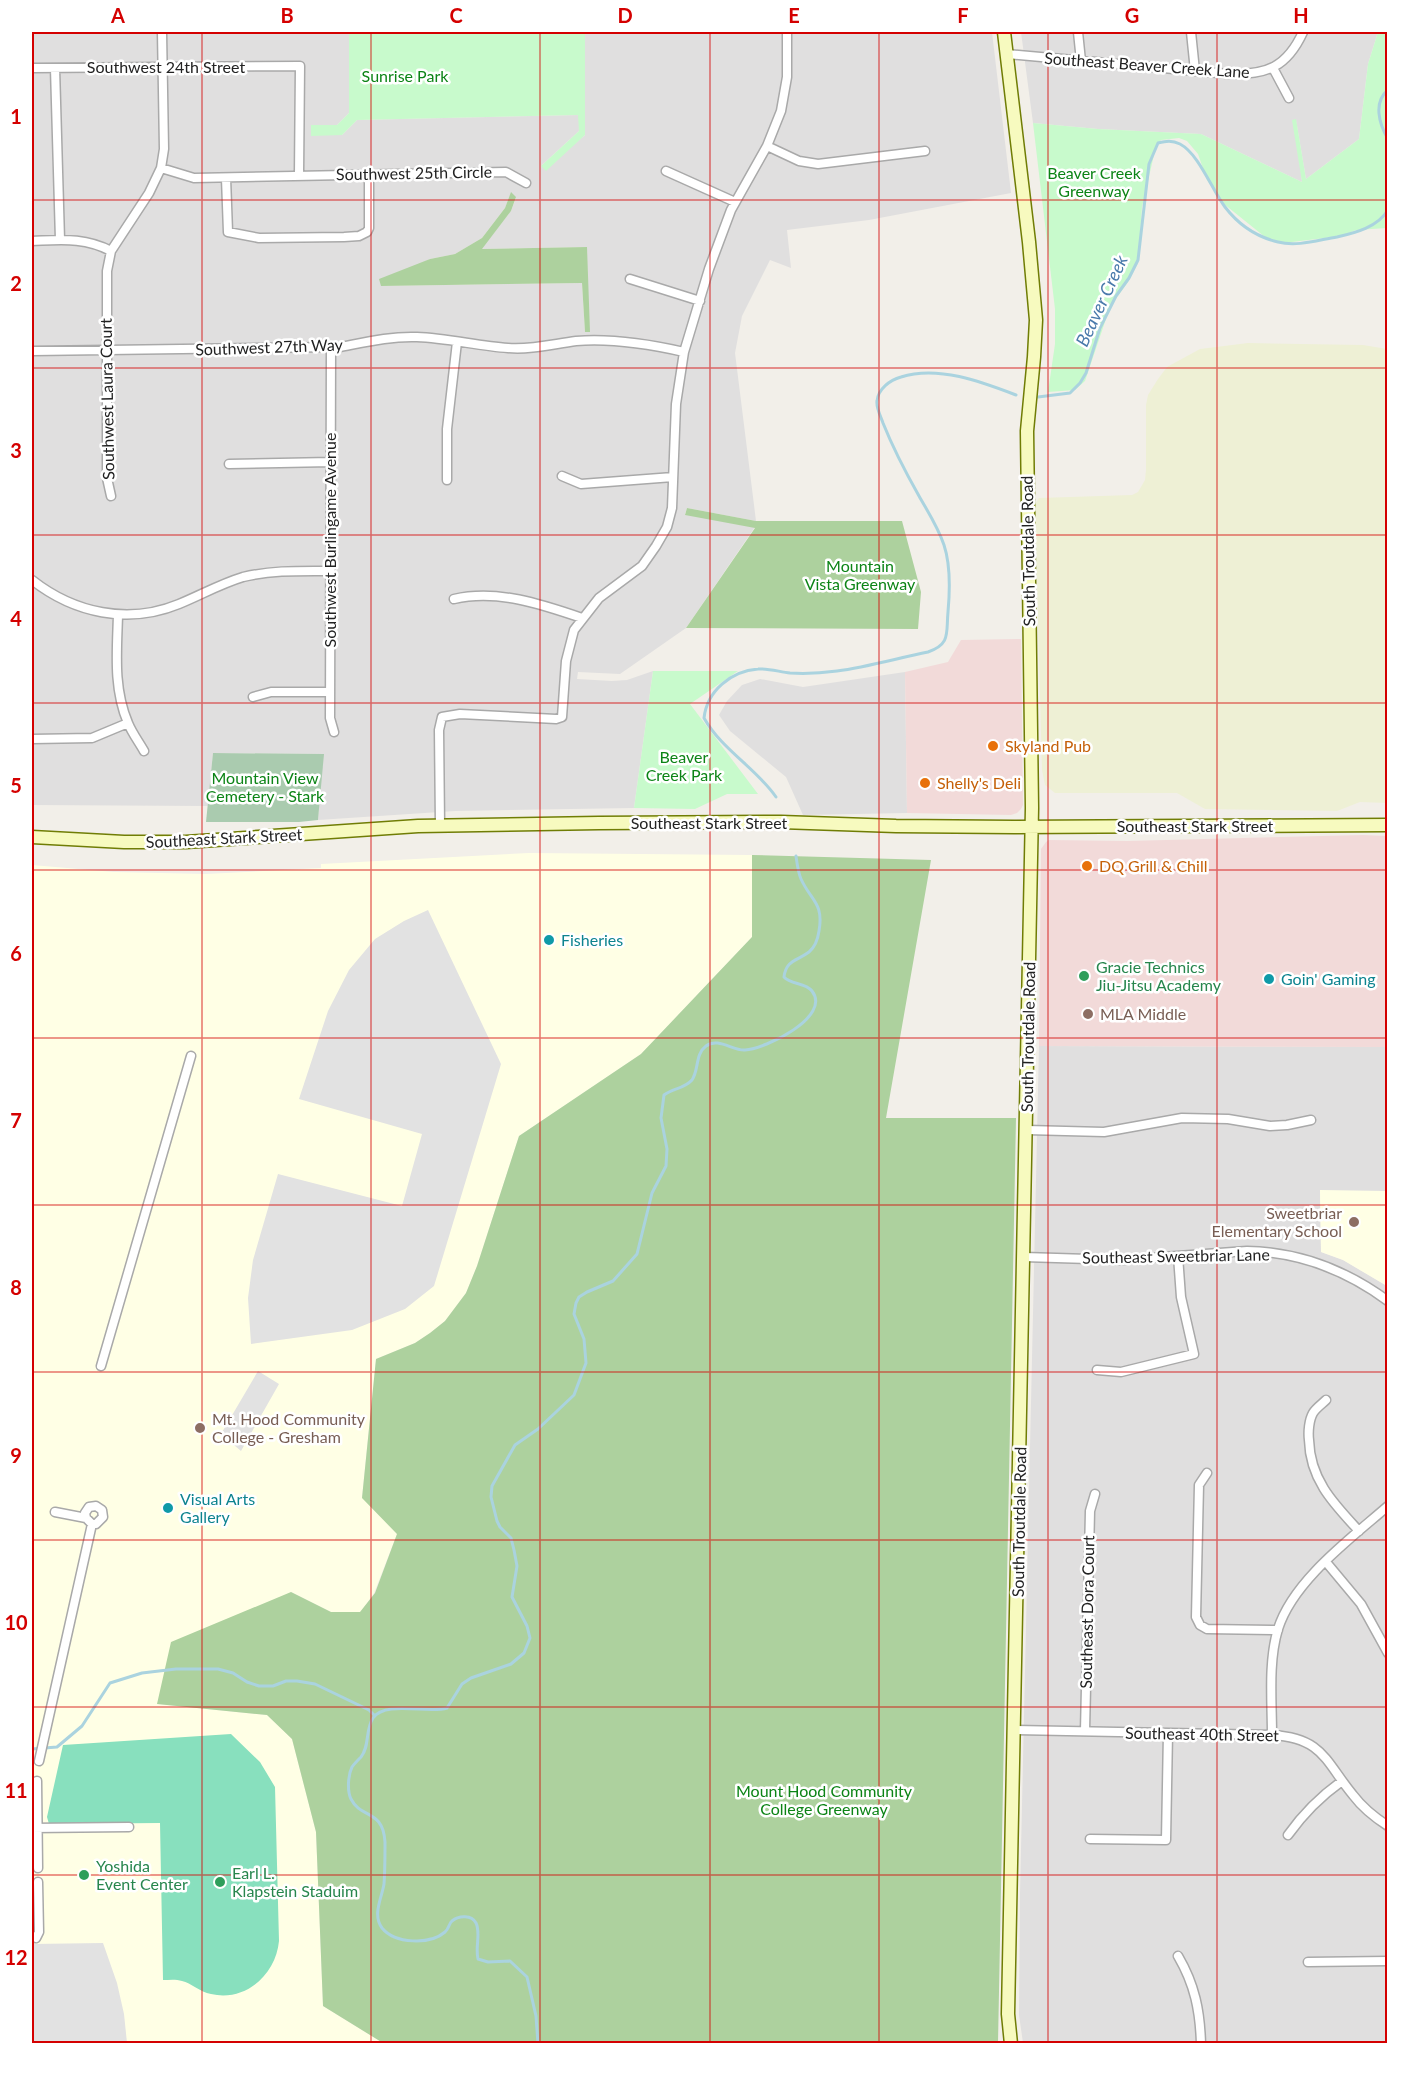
<svg xmlns="http://www.w3.org/2000/svg" width="1419" height="2075" font-family="Lato,sans-serif">
<style>
.residential{fill:#e0dfdf;fill-rule:evenodd}
.commercial{fill:#f2dad9}
.education{fill:#ffffe5}
.farmland{fill:#eef0d5}
.forest{fill:#add19e}
.cemetery{fill:#aacbaf}
.park{fill:#c8facc}
.pitch{fill:#88e0be}
.parking{fill:#e2e2e2}
.lines{fill:none;stroke-linecap:round;stroke-linejoin:round}
.stream{stroke:#aad3df;stroke-width:3}
.street-casing{stroke:#a9a9a9;stroke-width:11}
.secondary-casing{stroke:#707d05;stroke-width:15}
.street{stroke:#fff;stroke-width:8}
.secondary{stroke:#f7fabf;stroke-width:12}
.grid{fill:none;stroke:#d40000;stroke-width:1.5;stroke-opacity:0.55}
.food-dot{fill:#e8710a;stroke:#fff;stroke-width:2}
.culture-dot{fill:#0f9aa8;stroke:#fff;stroke-width:2}
.leisure-dot{fill:#2e9e5b;stroke:#fff;stroke-width:2}
.education-dot{fill:#8d6e63;stroke:#fff;stroke-width:2}
.labels{text-anchor:middle;stroke-width:5;stroke-linejoin:round;paint-order:stroke}
.street-label{font-size:16px;fill:#222;stroke:#fff}
.park-label{font-size:16px;fill:#0c8416;stroke:#fff}
.food-label{font-size:16px;fill:#c56008;stroke:#fff;text-anchor:start}
.culture-label{font-size:16px;fill:#0d838f;stroke:#fff;text-anchor:start}
.leisure-label{font-size:16px;fill:#27864d;stroke:#fff;text-anchor:start}
.education-label{font-size:16px;fill:#785e54;stroke:#fff;text-anchor:start}
.water-label{font-size:18px;font-style:italic;fill:#4a7aab;stroke:#fff}
.neatline{fill:none;stroke:#d40000;stroke-width:2}
.grid-label{font-size:20px;text-anchor:middle;font-weight:bold;fill:#d40000}
</style>
<rect width="100%" height="100%" fill="#f2efe9"/>
<path class="residential" d="M32,32h317v81l-12,12 -26,1 31,9 15,-15 222,-5v16l-37,34 3,4 40,-34v-103h407l19,161 -142,27 -82,10 4,38 -21,-8 -28,56 -7,37 21,168 -69,-13 -2,6 70,13 -69,101 -66,46 -42,-2 -1,7 35,2 15,-1 26,-9 -19,137 -179,3 -137,9 5,-66 -110,-1 -5,53 -176,-1zM511,193l5,5 -5,13 -30,38 106,-2 -2,85 -3,-49 -201,3 49,-27 25,-5 27,-16 23,-30z
M1021,32h357l-10,32 -9,75 -53,40 -10,-59 6,62 -101,-48 -103,-5 -65,-6z
M905,672l2,141 -104,2 -17,-38 -56,-46 -11,-16 8,-14 15,-16 18,-6 43,8z
M1387,1044v147h-67l1,61 22,8 44,26v757h-364l-4,-28 1,-121 19,-848 348,1z"/>
<path class="commercial" d="M1021,639l2,166 -2,4 -4,4 -6,2 -104,-2 -2,-141 43,-10 13,-22z
M1363,835l24,1v211l-348,-1 2,-197 5,-7 3,-2 78,1z"/>
<path class="education" d="M529,853l223,2v82l-111,117 -122,82 -42,130 -11,27 -21,28 -15,12 -15,10 -39,16 -14,138 35,37 -23,59 -14,20 -29,-1 -40,-20 -133,112 109,11 25,24 24,93 7,174 60,37 -351,1v-1179l82,7 92,2 115,-6v-4z
M1320,1190l67,1v95l-44,-26 -22,-8z"/>
<path class="farmland" d="M1248,343l115,2 24,4v454l-27,-1 -23,9 -132,-2 -28,-16h-122l-10,-8 -3,-15 -7,-266 4,-6 93,-3 6,-3 7,-12 1,-10v-65l2,-10 10,-16 9,-12 33,-18z"/>
<path class="forest" d="M511,192l5,5 -5,14 -29,38 105,-2 3,85h-5l-3,-49 -201,3 -2,-7 51,-20 25,-5 27,-16 23,-30z
M687,508l69,13h146l19,71 -3,37 -232,-1 69,-100 -70,-13z
M752,855l179,5 -45,258h130l-18,925h-615l-60,-37 -7,-174 -24,-93 -25,-24 -110,-11 14,-62 120,-50 40,20h29l15,-19 22,-59 -35,-36 14,-139 39,-16 15,-10 15,-12 21,-28 11,-27 42,-130 122,-82 111,-117z"/>
<path class="cemetery" d="M213,753l111,1 -6,66 -19,2h-93z"/>
<path class="park" d="M349,32h236v103l-39,36 -5,-5 38,-35 -1,-16 -221,5 -15,15 -31,1v-11h26l12,-12z
M1378,32h9v196l-31,2 -15,6 -57,7 -19,-6 -41,-33 -17,-24 -9,-26 -11,-13 -8,-3 -18,2 -5,6 -14,61 -4,56 -10,19 -18,25 -25,74 -10,9 -27,2 7,-48v-35l-22,-186 65,6 103,5 101,48 -10,-62 4,-1 10,60 53,-40 9,-75z
M653,671h85l-48,33 68,90h-31l-32,15 -61,-1z"/>
<path class="pitch" d="M231,1734l29,28 15,25 4,154c-3,33 -33,61 -68,53 -11,-2 -20,-11 -29,-13 -6,-2 -13,-1 -19,-1l-3,-157 -111,1 -2,-7 16,-72z"/>
<path class="parking" d="M428,910l73,154 -67,222 -29,23 -53,21 -101,14 -3,-46 5,-38 25,-86 124,32 20,-72 -123,-35 29,-88 21,-41 26,-31 29,-18z
M258,1371l21,13 -38,67 -20,-17z
M103,1943l14,40 7,31 3,29h-95v-99z"/>
<g class="lines">
<path class="stream" d="M1388,90c-15,12 -9,34 0,49
M1038,397l32,-4 10,-10 6,-10 14,-45 16,-32 13,-18 9,-18 11,-96 9,-21c8,-2 14,-3 22,1 19,10 32,46 45,63 13,17 32,30 53,35 19,5 40,-2 59,-5 18,-4 41,-10 51,-27
M776,797c-20,-29 -54,-47 -72,-79 3,-27 27,-47 54,-49 10,-1 22,3 32,4 16,1 32,0 47,-2 30,-4 61,-13 91,-19 23,-8 18,-19 20,-40 2,-22 3,-46 -4,-67 -6,-18 -16,-33 -25,-49 -13,-23 -26,-48 -36,-73 -2,-6 -7,-15 -6,-22 1,-12 13,-21 24,-24 37,-12 81,5 115,18
M32,1749l25,-2 25,-21 28,-43 32,-10 34,-4h42l15,4 14,9 12,4h14l13,-5h11l18,3 54,26 6,6
M538,2044l-2,-28 -9,-39 -17,-16 -22,1 -10,-3c-3,-12 3,-26 -2,-36 -4,-8 -17,-8 -24,-2 -3,2 -3,8 -7,11 -15,13 -50,12 -63,-4 -10,-13 0,-31 2,-44 1,-13 1,-29 1,-42 -2,-33 -24,-23 -34,-43 -4,-8 -3,-24 1,-32 2,-3 6,-7 9,-10 9,-11 4,-27 12,-39 12,-18 56,-4 74,-10l15,-24 9,-6 40,-14 13,-11 6,-15 -3,-12 -15,-29 5,-31 -3,-16 -3,-12 -11,-11 -3,-6 -6,-24 1,-11 23,-41 23,-16 36,-34 12,-32 -2,-24 -10,-25 2,-11 3,-6 8,-5 26,-11 24,-27 15,-61 14,-27 1,-17 -6,-31 3,-23c9,-7 20,-6 28,-15 7,-10 3,-26 14,-34 12,-9 27,5 39,4 20,-1 87,-33 67,-59 -7,-9 -21,-6 -28,-14 2,-17 13,-16 25,-25 6,-5 9,-14 10,-21 5,-28 -8,-30 -18,-52 -3,-7 -4,-16 -5,-23"/>
<defs>
<path id="street" d="M1078,32l3,29
M1191,32l4,39
M1007,54l222,20c38,1 58,-7 74,-42
M32,68l268,-2 -1,108
M55,68l5,172
M1273,68l16,30
M767,146l32,15 19,3 107,-13
M161,168l33,10 312,-6 20,11
M666,171l69,31
M226,178l2,54 31,6 85,-1 15,-1 8,-4 2,-4v-55
M32,241c29,-1 52,-4 79,10
M630,279l70,22
M331,347l-1,371 4,14
M32,351l308,-4c26,-5 51,-11 77,-10 30,1 61,9 91,11 23,2 45,-4 68,-7 37,-3 73,3 108,11
M229,464l102,-2
M562,476l19,8 92,-7
M447,480v-51l10,-87
M111,496l-4,-18v-207l4,-20 38,-58 12,-25 3,-19 -2,-117
M32,580c42,33 96,45 147,24 22,-9 41,-20 64,-27 29,-7 58,-6 87,-6
M454,599c43,-10 87,5 128,19
M118,615c-1,36 -5,73 10,108 4,10 11,19 16,28
M253,697l18,-5h59
M32,739l60,-1 36,-15
M440,825l-1,-95 3,-13 18,-3 96,5 6,-2 4,-56 8,-31 25,-32 43,-32 14,-20 11,-19 5,-19 4,-104 8,-52 25,-83 22,-59 36,-64 14,-35 6,-34v-45
M1027,1130l77,2 78,-14 46,1 42,7 17,-1 24,-5
M1024,1257l97,3 126,-9c52,1 99,19 141,50
M101,1366l90,-310
M1097,1370l24,2 73,-18 -13,-57 -3,-41
M1326,1400c-4,4 -10,8 -13,13 -4,7 -5,19 -4,27 1,40 25,64 50,91
M1207,1473l-8,12 -3,132 4,8 7,4 71,1
M55,1512l31,6 6,6h4l7,-7 -1,-7 -6,-4 -7,1 -4,6 1,5
M1326,1562l35,42 27,49
M1015,1730l257,5c51,3 53,26 81,60 9,12 21,22 35,31
M1085,1731l5,-220 5,-17
M1272,1735c0,-34 -4,-73 6,-106 15,-48 72,-90 110,-123
M39,1761l53,-237
M37,1781l1,87
M32,1828l97,-1
M1288,1835c15,-21 33,-39 54,-54
M1090,1839l76,1 2,-107
M36,1938l3,-6 -1,-50
M1178,1956c17,29 22,55 23,88
M1308,1962l80,-1"/>
<path id="secondary" d="M1004,32l25,210 7,78 -2,37 -7,74 5,377 -24,1206 3,30
M32,837l92,5h62l232,-16 181,-3 182,-1 115,4 118,1 374,-2"/>
</defs>
<use href="#street" class="street-casing"/>
<use href="#secondary" class="secondary-casing"/>
<use href="#street" class="street"/>
<use href="#secondary" class="secondary"/>
</g>
<path class="grid" d="M202,32v2012M371,32v2012M540,32v2012M710,32v2012M879,32v2012M1048,32v2012M1217,32v2012M32,200h1356M32,368h1356M32,535h1356M32,703h1356M32,870h1356M32,1038h1356M32,1205h1356M32,1372h1356M32,1540h1356M32,1707h1356M32,1875h1356"/>
<g class="food-dot">
<circle cx="993" cy="746" r="6"/>
<circle cx="925" cy="783" r="6"/>
<circle cx="1087" cy="866" r="6"/>
</g>
<g class="culture-dot">
<circle cx="549" cy="940" r="6"/>
<circle cx="1269" cy="979" r="6"/>
<circle cx="168" cy="1508" r="6"/>
</g>
<g class="leisure-dot">
<circle cx="1084" cy="976" r="6"/>
<circle cx="84" cy="1875" r="6"/>
<circle cx="220" cy="1882" r="6"/>
</g>
<g class="education-dot">
<circle cx="1088" cy="1014" r="6"/>
<circle cx="1354" cy="1222" r="6"/>
<circle cx="200" cy="1428" r="6"/>
</g>
<g class="labels">
<g class="street-label">
<text transform="translate(1147 65) rotate(4)" y="6">Southeast Beaver Creek Lane</text>
<text x="166" y="73">Southwest 24th Street</text>
<text transform="translate(414 173) rotate(-1)" y="6">Southwest 25th Circle</text>
<text transform="translate(269 347) rotate(-2)" y="6">Southwest 27th Way</text>
<text transform="translate(107 399) rotate(-91)" y="6">Southwest Laura Court</text>
<text transform="translate(330 540) rotate(-90)" y="6">Southwest Burlingame Avenue</text>
<text transform="translate(1028 551) rotate(-91)" y="6">South Troutdale Road</text>
<text x="709" y="829">Southeast Stark Street</text>
<text x="1195" y="832">Southeast Stark Street</text>
<text transform="translate(224 838) rotate(-3)" y="6">Southeast Stark Street</text>
<text transform="translate(1028 1037) rotate(-89)" y="6">South Troutdale Road</text>
<text transform="translate(1176 1256) rotate(-1)" y="6">Southeast Sweetbriar Lane</text>
<text transform="translate(1019 1522) rotate(-89)" y="6">South Troutdale Road</text>
<text transform="translate(1087 1612) rotate(-89)" y="6">Southeast Dora Court</text>
<text transform="translate(1202 1734) rotate(1)" y="6">Southeast 40th Street</text>
</g>
<g class="park-label">
<text x="405" y="82">Sunrise Park</text>
<text x="1094" y="179">Beaver Creek<tspan x="1094" dy="18">Greenway</tspan></text>
<text x="860" y="572">Mountain<tspan x="860" dy="18">Vista Greenway</tspan></text>
<text x="684" y="763">Beaver<tspan x="684" dy="18">Creek Park</tspan></text>
<text x="265" y="784">Mountain View<tspan x="265" dy="18">Cemetery - Stark</tspan></text>
<text x="824" y="1797">Mount Hood Community<tspan x="824" dy="18">College Greenway</tspan></text>
</g>
<g class="food-label">
<text x="1005" y="752">Skyland Pub</text>
<text x="937" y="789">Shelly's Deli</text>
<text x="1099" y="872">DQ Grill &amp; Chill</text>
</g>
<g class="culture-label">
<text x="561" y="946">Fisheries</text>
<text x="1281" y="985">Goin' Gaming</text>
<text x="180" y="1505">Visual Arts<tspan x="180" dy="18">Gallery</tspan></text>
</g>
<g class="leisure-label">
<text x="1096" y="973">Gracie Technics<tspan x="1096" dy="18">Jiu-Jitsu Academy</tspan></text>
<text x="96" y="1872">Yoshida<tspan x="96" dy="18">Event Center</tspan></text>
<text x="232" y="1879">Earl L.<tspan x="232" dy="18">Klapstein Staduim</tspan></text>
</g>
<g class="education-label">
<text x="1100" y="1020">MLA Middle</text>
<text x="1342" y="1219" text-anchor="end">Sweetbriar<tspan x="1342" dy="18">Elementary School</tspan></text>
<text x="212" y="1425">Mt. Hood Community<tspan x="212" dy="18">College - Gresham</tspan></text>
</g>
<g class="water-label">
<text transform="translate(1102 301) rotate(-65)" y="6">Beaver Creek</text>
</g>
</g>
<rect width="1419" height="2075" fill="none" stroke="#ffffff" stroke-width="66"/>
<rect x="33" y="33" width="1353" height="2009" class="neatline"/>
<g class="grid-label">
<text x="118" y="23">A</text>
<text x="287" y="23">B</text>
<text x="456" y="23">C</text>
<text x="625" y="23">D</text>
<text x="794" y="23">E</text>
<text x="963" y="23">F</text>
<text x="1132" y="23">G</text>
<text x="1301" y="23">H</text>
<text x="16" y="124">1</text>
<text x="16" y="291">2</text>
<text x="16" y="458">3</text>
<text x="16" y="626">4</text>
<text x="16" y="793">5</text>
<text x="16" y="961">6</text>
<text x="16" y="1128">7</text>
<text x="16" y="1295">8</text>
<text x="16" y="1463">9</text>
<text x="16" y="1630">10</text>
<text x="16" y="1798">11</text>
<text x="16" y="1965">12</text>
</g>
</svg>
